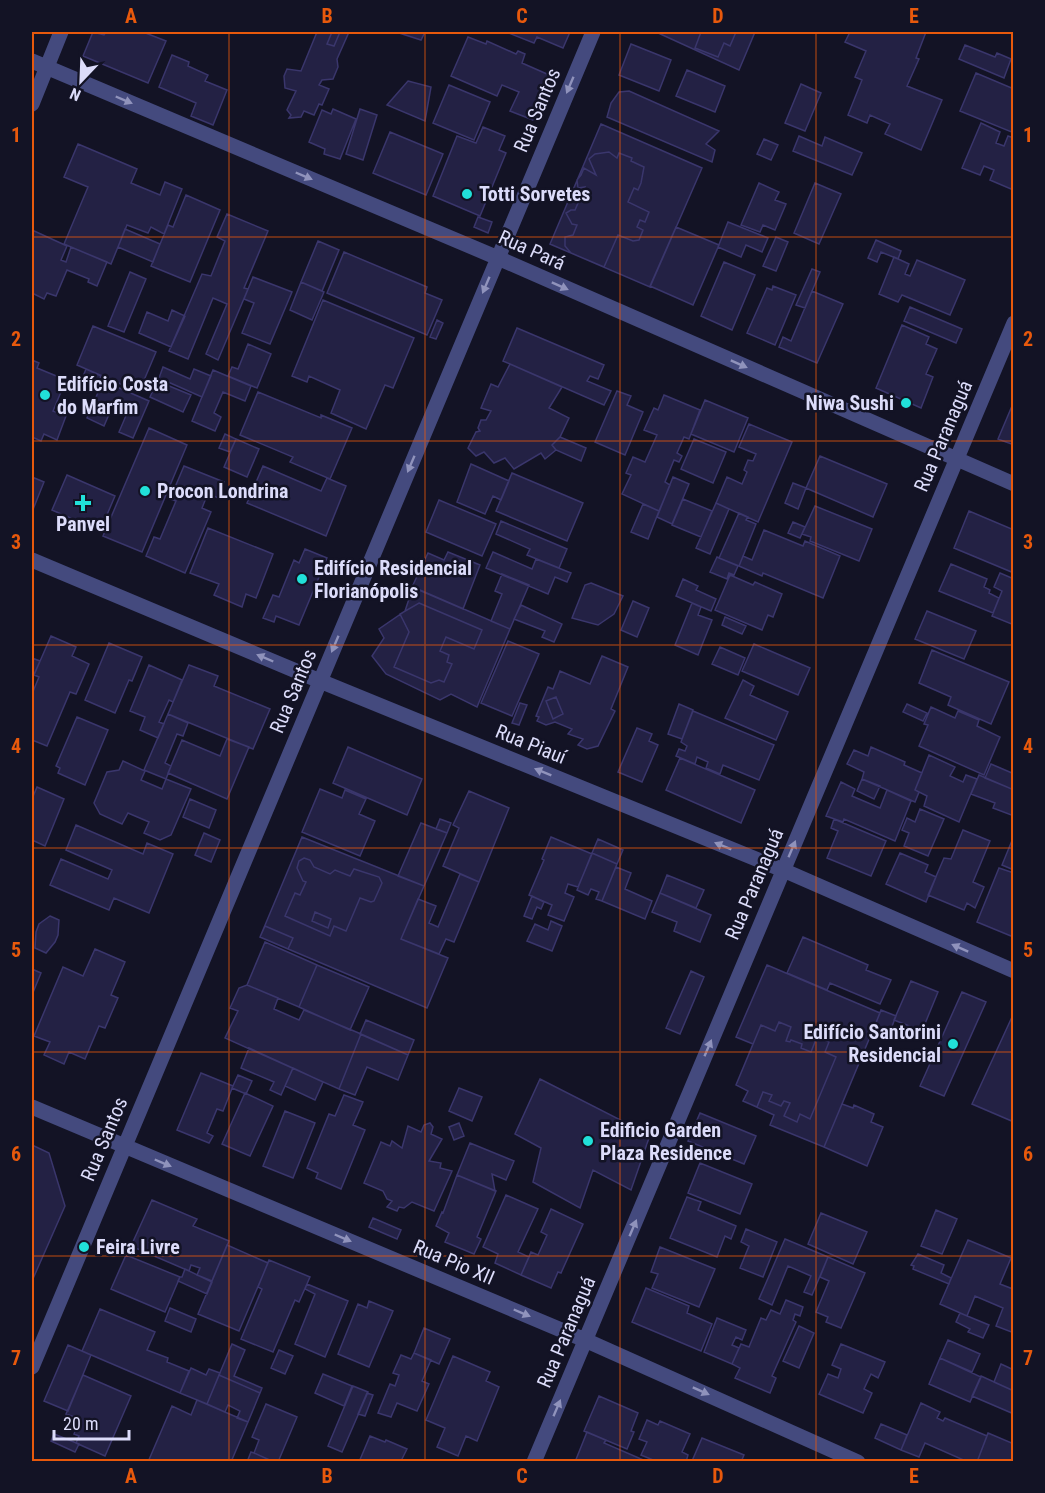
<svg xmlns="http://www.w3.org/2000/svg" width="1045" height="1493" font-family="'Roboto Condensed',sans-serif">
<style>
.building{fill:#232144;stroke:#3a366c;stroke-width:1.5}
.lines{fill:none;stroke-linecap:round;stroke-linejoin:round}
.minor{stroke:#444a7e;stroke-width:15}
.oneway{fill:#9093bc}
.grid{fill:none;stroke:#e8590c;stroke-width:1.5;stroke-opacity:0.55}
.poi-dot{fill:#21e0d9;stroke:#131325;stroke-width:2}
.labels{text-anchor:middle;stroke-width:5;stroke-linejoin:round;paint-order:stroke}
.street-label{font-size:20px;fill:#dcdcfa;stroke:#131325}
.poi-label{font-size:20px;font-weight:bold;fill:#dcdcfa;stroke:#131325;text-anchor:start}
.neatline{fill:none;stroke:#e8590c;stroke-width:2}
.grid-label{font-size:20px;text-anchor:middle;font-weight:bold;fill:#e8590c}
</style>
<rect width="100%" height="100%" fill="#131325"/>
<path class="building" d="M93,32l11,3 2,-3h37l23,9 -18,42 -65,-27z
M317,32h32l-12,27 1,8 -5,12 -11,1 -3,5 10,4 -7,16 -3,-1 -5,11 -10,-4 -3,6 -12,1 2,-3 -4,-5 9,-19 -11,-3 -1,-12 3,-7 14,2z
M332,32h8l-6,14 -7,-2z
M396,32h29l-4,8z
M506,32h64l-7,16 -26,-11 -3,6z
M656,32h99l-16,38z
M701,32h35l-6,14 -6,-3 -6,14 -23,-9z
M850,32h76l-10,26 3,1 -12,27 35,14 -21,50 -36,-16 5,-10 -20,-9 -3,8 -19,-8 14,-35 -7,-3 11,-26 -21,-9z
M468,37l18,7 1,-3 29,13 2,-3 7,3 -3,9 34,15 -14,33 -4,-2 -5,11 -23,-9 9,-19 -17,-7 -5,11 -46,-20z
M631,44l40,16 -12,31 -40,-16z
M965,45l30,12 2,-4 14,6 -7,19 -45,-19z
M172,55l17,7 -1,4 20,9 -3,6 22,9 -14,35 -22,-9 5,-13 -37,-16z
M687,70l38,16 -10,26 -39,-16z
M976,73l38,16v44l-54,-22z
M408,81l23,6 -6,34 -38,-16z
M801,84l20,9 -16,38 -20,-8z
M449,85l41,17 -16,38 -41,-17z
M629,91l90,40 -13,13 9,6 -3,12 -105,-45 4,-14 8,-11z
M333,109l23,10 -16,40 -16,-5 1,-5 -16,-7 13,-32 9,4z
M360,109l17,6 -14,45 -17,-6z
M981,123l19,9 -4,11 8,3 4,-10 6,2v44l-3,7 -21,-9 4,-10 -10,-4 -4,9 -18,-7z
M601,124l101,44 -52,119 -100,-43z
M483,127l22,9 -6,14 7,3 -26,63 -47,-20 24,-60 19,7z
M390,132l53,22 -17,41 -53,-22z
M799,136l23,10 3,-9 37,16 -10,22 -59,-24z
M764,139l14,6 -7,15 -14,-6z
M78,144l59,25 -6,14 29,12 5,-13 17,7 -18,45 -13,-7 -3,6 -21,-8 -16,39 -47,-20 24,-57 -24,-10z
M609,152l8,6 2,-5 13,5 -1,3 13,6 -3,16 -3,7 -4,-2 -6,14 21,10 -4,10 -5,-2 -3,7 6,3 -4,10 -6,1 -15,-6 -14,32 -33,-14 -6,-7v-9l8,-2 4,-10 -5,-1 -6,-11 5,-3h4l10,-23 -7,1 -1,-8 4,-5 3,-7 12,7 -7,-16 6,-5z
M759,183l20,9 -4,8 11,4 -11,26 -12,-5 -3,7 -19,-7z
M815,183l26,11 -22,50 -25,-11z
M186,195l34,15 -30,72 -39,-16 17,-41 5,2z
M227,214l41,17 -24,57 4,1 -30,71 -12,-6 21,-50 -14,-6 -25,61 -19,-8 33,-77 9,2 14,-35 -8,-4z
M478,217l14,5 -4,11 -14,-6z
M728,222l40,16 -6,14 -16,-7 -5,12 -23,-10z
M676,227l43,18 -26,60 -43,-19z
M125,229l35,15 -7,18 -35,-15z
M32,230l35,16 -6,14 5,2 5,-15 36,15 -10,24 -9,-4 1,-3 -22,-9 -11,26 -9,-3 -3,6 -12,-6z
M776,237l12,5 -12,29 -13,-5z
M876,240l25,11 -3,8 -17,-7 -4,10 -9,-4z
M318,241l21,9 -17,41 -21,-9z
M344,252l83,35 -2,6 17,7 -15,35 -100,-42z
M894,257l15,7 -4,10 5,2 7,-16 48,20 -15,35 -48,-20 -4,7 -19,-8z
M724,262l31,13 -23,55 -31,-14z
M812,269l8,3 -15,36 -9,-3z
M130,272l16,7 -22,53 -16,-6z
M253,277l39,15 -22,52 -28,-11 12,-30 -10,-4z
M301,282l23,10 -12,28 -22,-10z
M773,286l23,9 -21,50 -28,-12 20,-45 5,2z
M812,291l31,13 -26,59 -38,-16 4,-10 8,4z
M323,300l91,38 -21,50 -8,-3 -19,44 -35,-16 9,-23 -31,-14 -2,6 -15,-6z
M910,307l52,22 -6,14 -52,-22z
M172,310l13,6 -14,31 -32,-14 8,-21 21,9z
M437,320l6,3 -7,16 -6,-2z
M902,325l27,12 -3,7 11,5 -11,25 7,3 -12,31 -45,-20z
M93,326l63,26 -17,40 -62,-27z
M517,328l87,37 -6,14 -8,-3 -3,5 24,10 -7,14 -101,-44z
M248,344l23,10 -14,34 -29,-12 4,-9 6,2z
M32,360l7,3 -2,5 29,12 -13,31 13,5 -9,24 -13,-6 -3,7 -9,-4z
M510,364l52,23 -13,21 20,10 -9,19 -8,8 4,5 -11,9 -4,-6 -27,16 -9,-11 -11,5 -10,-11 -8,4 -8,-8 8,-16 4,-1 -2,-3 3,-8h5l5,-9 -10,-3 10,-24 7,3z
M163,367l27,12 4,-10 17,7 -9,21 -43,-19z
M86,369l15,7 -4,9 -15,-6z
M213,370l38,16 -6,15 -22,-9 -9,21 7,4 -6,14 -23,-10z
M103,381l46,20 -16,37 -14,-6 9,-21 -15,-6 -9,21 -17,-8z
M157,381l34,14 -8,17 -33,-15z
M617,391l14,5 -4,9 16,7 -18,43 -30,-13z
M258,392l63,26v-3l31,13 -22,51 -40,-17 3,-5 -53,-22z
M664,395l36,15 -11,29 -5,-2 -7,16 5,3 -3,6 -5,-2 -9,22 5,3 -11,26 -37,-17 9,-19 -5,-2 7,-16 12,5 12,-27 -13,-5 10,-22 4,2z
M705,400l43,18 -14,34 -43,-18z
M1012,406h2v39l-16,-6z
M749,424l43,18 -34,80 -42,-19 11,-26 15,7 5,-12 -3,-2 4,-10 5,1 3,-7 -17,-7z
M149,428l38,17 -45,107 -39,-16z
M225,434l11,5 -6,13 -11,-4z
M560,437l26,11 -5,13 -25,-11 -4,-5z
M236,439l23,10 -12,28 -23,-10z
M694,439l32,13 -13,31 -32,-14z
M820,456l67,28 -14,33 -67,-29z
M471,464l38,17 -8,19 -8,-4 -8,18 -28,-12z
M184,466l40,16 -6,16 -10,-5 -6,15 9,4 -26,61 -39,-17 8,-19 6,2 16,-38 -6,-2z
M263,466l58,25 6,-13 19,8 -20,50 -79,-33z
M512,473l71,30 -16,38 -71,-30z
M67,475l48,21 -15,35 -48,-21z
M32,477l12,5 -12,30z
M673,477l16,7 -17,40 -15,-7z
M793,483l13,5 -8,21 -13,-6z
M683,499l29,12 -11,26 -29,-12z
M439,500l57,24 -14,32 -56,-24z
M716,503l13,6 -19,45 -14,-6z
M643,504l16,7 -11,28 -17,-7z
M815,506l57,23 -13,32 -49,-20 1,-4 -9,-3z
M969,511l45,19v43l-60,-25z
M739,513l9,4 -2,3 10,4 -17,42 -20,-8z
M501,521l66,28 -8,19 -32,-13 3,-6 -34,-15z
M793,522l12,5 -5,11 -12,-5z
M208,528l65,26 -17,44 -10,-4 -4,13 -28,-12 5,-11 -29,-11z
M764,530l39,16 2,-5 35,15 -17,42 -60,-25 -1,3 -23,-10 4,-10 9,4z
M305,549l22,9 -28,67 -23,-9 -2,6 -11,-4 10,-23 6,2 15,-37 5,3z
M448,552l32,13 -17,44 -51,-22 16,-34 16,7z
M493,552l39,17 4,-10 35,14 -4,9 -12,-5 -7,17 -62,-26z
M717,557l21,9 -4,9 -5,-2 -2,6 -17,-7z
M951,564l36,15 -3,8 6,3 -1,3 10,5 -6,15 -54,-22z
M1000,573l14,6v46l-22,-9 10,-25 -8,-4z
M502,574l27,11 -19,44 -19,-8 11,-27 -7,-3z
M730,575l23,10 2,-3 27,12 -9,23 -5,-2 -6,15 -47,-20z
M683,579l15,7 -2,4 20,9 -5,12 -35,-15z
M591,583l32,13 -9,18 -16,11 -26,-7 13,-33z
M413,587l97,42 -33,78 -26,-13 -11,6 -54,-26 -14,-18 12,-18 -5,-9 26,-18z
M633,601l16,7 -12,29 -16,-7z
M419,603l63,27 -8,19 -28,-12 -6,14 9,4 -2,7 5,2 -8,18 -5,-2 -8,3 -37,-16 15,-35 -9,-18z
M692,603l9,4 -3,8 14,5 -14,35 -23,-10z
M521,605l41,19 -8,18 -12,-5 3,-6 -31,-12z
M927,611l49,20 -12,28 -49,-20z
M725,617l21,9 -4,8 -20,-9z
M51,636l25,11 -4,9 17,8 -13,30 -6,-2 -23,54 -15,-6v-46l7,-17 -5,-2z
M508,641l31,13 -27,62 -31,-13z
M109,643l33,14 -10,24 -3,-1 -14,33 -30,-13z
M754,644l56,24 -12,27 -56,-24z
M720,647l25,11 -7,17 -26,-11z
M932,650l77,32 -18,42 -43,-19 3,-8 -32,-14z
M602,656l26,11 -17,42 4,2 -17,35 -11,3 -9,-4 5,-6 -15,-5 4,-5 -17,-7 -9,3 -9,-4 2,-4 -3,-1 12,-29 5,2 7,-18 30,13z
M32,658l8,3 -8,18z
M149,665l33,15 -9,22 -4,-2 -10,22 5,2 -6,14 -18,-8 5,-13 -15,-6z
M189,665l29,11 -4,10 56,23 -17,40 -85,-35z
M743,680l11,6 -4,9 38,17 -12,28 -51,-22z
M556,697l7,17 -10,5 -7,-18z
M520,703l7,2 -8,20 -7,-2z
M679,704l14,6 -11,29 -14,-5z
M907,704l20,9 -4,8 -20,-9z
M931,707l24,11 3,-7 21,9 -2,6 23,11 -16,38 -65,-29 9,-21 -4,-1z
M693,711l81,34 -15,35 -36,-15 -3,9 -14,-6 2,-6 -11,-5 -2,7 -19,-8 3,-7 6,2 2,-5 -6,-4z
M168,714l20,9 -5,13 -6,-2 -12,29 6,3 -5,13 -22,-9z
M77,717l31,13 -23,55 -27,-12 2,-5 -4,-2z
M637,728l15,6 -3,7 9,4 -16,37 -24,-10z
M227,739l22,8 -22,52 -59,-26 14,-33 38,16z
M348,747l74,32 -15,36 -74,-32z
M871,747l34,15 -1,3 18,8 -7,17 4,2 -4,10 -53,-23 2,-7 -17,-8 7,-14 14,6z
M929,755l26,12 -5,9 13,6 3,-7 11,4 -18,43 -35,-16 3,-10 -12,-6z
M680,758l75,32 -14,33 -75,-33z
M123,761l22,10 -4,9 21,9 4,-10 25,10 -20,46 -11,5 -16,-7 5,-11 -21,-9 -6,11 -22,-10 -6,-11 13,-31 12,-2z
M991,764l21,9 2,-3v20l-29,-12z
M979,775l35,15v26l-21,-8 2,-5 -24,-9z
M862,779l18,7 -6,13 -17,-8z
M841,782l14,7 -3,7 28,12 7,-18 24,11 -16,40 -51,-22 -1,3 -17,-6z
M37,787l27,12 -19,47 -13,-6v-41z
M320,789l22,9 3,-8 21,9 -7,15 16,7 -15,35 -58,-24z
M469,791l40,17 -30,74 -36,-16 16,-38 -6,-3z
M190,799l26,11 -7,18 -26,-11z
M920,809l24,10 -16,37 -24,-10 5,-13 -7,-3 5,-12 8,4z
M440,819l11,4 -4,10 -11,-4z
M834,819l52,22 -15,35 -44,-18 11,-27 -7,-3z
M421,823l26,10 -23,53 -26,-10z
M76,825l67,29 4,-11 26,11 -24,59 -35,-15 -5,12 -59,-25 11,-26 47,20 4,-9 -46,-20z
M963,830l27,11 -17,41 11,5 -9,21 -8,-5 -3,7 -36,-15 16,-37 7,1z
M204,833l16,7 -9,22 -16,-7z
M302,837l122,49 -23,53 47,19 -21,50 -167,-71z
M551,837l41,17 -14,33 -10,-3 -3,9 9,4 -10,24 -16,-6 4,-10 -23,-10 15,-35 -2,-1z
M1013,838l1,1v31l-12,-5z
M598,839l25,11 -6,14 -25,-11z
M592,853l25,11 -15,37 -6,-2 3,-7 -8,-3 -3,6 -11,-5z
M900,853l28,12 -3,7 11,5 -10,25 -40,-18z
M304,858l6,2 4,7 16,7 5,-4 15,6 4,-7 25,8 3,6 -8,18 -3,1 -11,-4 -14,33 -12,-5 -4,10 -45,-20 10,-23 5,2 6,-13 -3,-1 -6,-13 2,-7z
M616,867l15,6 -6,16 27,12 -7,18 -43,-18z
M999,868l15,5v57l-3,6 -34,-14z
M460,874l19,8 -25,60 -8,-3 -7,15 -38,-15 17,-40 18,7 -7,17 9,4z
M667,875l37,15 -8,18 -36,-15z
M660,893l51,22 -11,27 -26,-11 3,-9 -25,-10z
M532,896l12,6 -3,7 -4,-2 -5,12 -8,-3z
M315,912l16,7 -3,9 -16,-7z
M50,916l9,4 -1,15 -3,7 -9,11 -11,-5 1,-16 3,-8z
M551,921l11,5 -10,25 -25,-10 8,-17 13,6z
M265,926l28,12 -5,11 -28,-12z
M803,937l65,28 -2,5 25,10 -11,24 -50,-21 -3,7 -40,-17z
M265,942l52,23 -18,42 -52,-22z
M95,949l30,13 -14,33 7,3 -13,30 -6,-2 -14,33 -16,-7 -5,12 -20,-9 6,-13 -16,-6 29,-69 20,9z
M317,965l52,22 -19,43 -51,-23z
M767,965l113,48 -56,134 -54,-22 4,-10 -31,-14 5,-10 -12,-6 17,-41 -17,-7z
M32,969l9,4 -9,22z
M691,971l13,6 -24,57 -14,-6z
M911,981l27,11 -16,39 -28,-11z
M247,985l31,13 -4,11 25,11 5,-10 57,24 -22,55 -114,-51 13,-27 -8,-3 9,-20z
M962,992l24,10 -42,94 -24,-10z
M881,1010l15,6 -7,18 -15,-6z
M1012,1017l2,1v104l-42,-18z
M366,1020l48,20 -6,15 -48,-21z
M779,1022l12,5 -5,14 4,1 1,-2 11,4 -1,4 10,4 6,-15 12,5 -4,10 11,5 -26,62 -10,-5 -3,8 -13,-6 6,-13 -6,-2 -3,5 -12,-5 3,-6 -9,-3 -6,15 -14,-6 5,-10 -12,-6 25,-60 14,6z
M361,1034l47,21 -10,25 -31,-13 -12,28 -16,-6z
M249,1048l44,20 -12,27 -11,-5 4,-8 -33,-14z
M293,1068l30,14 -8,18 -30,-14z
M201,1073l32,13 -10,25 -6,-2 -10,24 6,3 -4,7 -32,-13z
M238,1075l14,6 -6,13 -14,-6z
M540,1079l110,56 -19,55 -38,-20 -13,38 -47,-26 8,-34 -26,-14z
M459,1088l23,9 -10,24 -23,-10z
M245,1093l28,13 -23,50 -28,-12z
M344,1095l19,7 -10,23 12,5 -24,59 -25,-11 2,-5 -11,-5 22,-54 6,2z
M842,1104l11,4 1,-3 20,9 -3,8 12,5 -16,39 -43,-19z
M285,1111l30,12 -22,55 -30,-12z
M700,1113l56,23 -12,28 -56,-23z
M430,1123l3,4 -2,7 11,5 -13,22 12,2 -1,5 12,3 -18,40 -22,-9 -8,6 -5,-1 -2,4 -10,-4 5,-6 -5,-2 -4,-8 -19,-8 17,-41 9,4 2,-5 10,7 6,-22 13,6 3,-7z
M459,1123l5,13 -10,4 -5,-13z
M470,1143l44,18 -8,19 -14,-6 3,17 -38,-16z
M32,1145l17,8 16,53 -33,75z
M700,1163l52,21 -12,30 -52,-21z
M457,1175l39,16 -19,46 4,2 -7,15 -29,-12 4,-9 -13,-7 6,-14 1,1z
M506,1195l32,14 -20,43 11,5 -8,18 -26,-12 3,-9 -15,-7z
M687,1197l14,5 -3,8 38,16 -5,13 -6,-3 -8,21 -47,-19z
M152,1200l45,19 -4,7 36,15 -17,40 -15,-6 3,-7 -9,-3 -2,6 -58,-25z
M551,1209l32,15 -22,49 -3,-1 -7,16 -30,-13 10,-23 7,3 9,-20 -6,-3z
M936,1210l21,9 -15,35 -21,-8z
M821,1213l46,19 -14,32 -45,-20z
M373,1218l28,12 -4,9 -28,-12z
M746,1229l31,13 -14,35 -23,-9 9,-22 -8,-4z
M785,1239l43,18 -16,38 -8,-3 7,-16 -23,-10 -16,39 -13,-6z
M968,1240l43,18 -11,26 13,5 1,-1v45l-18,-7 7,-18 -28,-12 -8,20 -27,-12z
M227,1245l41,18 -29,68 -41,-17z
M660,1247l55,22 -16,38 -47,-19 6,-14 -7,-2z
M918,1254l26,11 -3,8 10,5 -2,6 -36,-15 1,-3 -3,-1z
M126,1255l54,22 -15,35 -54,-23z
M828,1257l37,16 -24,55 -15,-6 2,-5 -12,-5 13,-31 -9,-4z
M269,1260l41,17 -11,25 -4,-2 -22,52 -32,-13 21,-50 -4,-2z
M185,1269l27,13 -5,12 -29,-13 2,-4h2z
M307,1284l41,17 -23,56 -30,-13 20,-50 -10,-5z
M646,1288l43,18 -2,7 25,11 -11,27 -69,-29z
M786,1300l17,7 -3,9 -5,-2 -2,6 3,2 -24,54 4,2 -6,15 -35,-15 5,-10 -8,-4 9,-20 8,3 12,-29 5,2 5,-10 9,4z
M369,1301l24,10 -24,56 -31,-13 20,-50 9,4z
M170,1308l26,11 -5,13 -26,-11z
M100,1309l55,23 -8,18 21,8 -1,4 22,9 -9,22 -98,-42z
M960,1313l29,12 -6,13 -15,-6 2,-3 -14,-7z
M717,1318l29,12 -4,10 -6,-3 -4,8 7,3 -7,16 -28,-12z
M799,1326l15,7 -15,35 -16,-7z
M424,1328l26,11 -11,25 -25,-11z
M948,1340l32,14 -8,18 -32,-14z
M232,1344l13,6 -11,26 28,12 -2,5 -41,-18z
M841,1344l44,18 -7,16 -7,-4 -7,15 8,4 -9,20 -44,-19 9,-20 10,4 3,-9 -9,-4z
M68,1345l23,10 -23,56 -24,-10z
M279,1350l14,6 -8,18 -14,-6z
M414,1353l17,7 -9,21 7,3 -12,27 -20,-8 -6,14 -13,-4 12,-29 5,2 4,-11 -6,-2 8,-18 10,4z
M453,1356l37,16 -4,9 13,6 -22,54 -11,-5 -8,20 -21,-9 8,-19 -19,-8z
M940,1358l41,19 -11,25 -41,-18z
M1001,1364l13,6v21l-20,-9z
M191,1368l15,7 3,-6 11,4 -13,31 -27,-11z
M323,1374l29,12 -8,20 -29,-13z
M83,1375l48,21 -26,60 -29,-13 3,-7 -5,-2 6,-15 -14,-5z
M219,1375l41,18 -12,29 -11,-4 3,-7 -12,-6 -3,7 -18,-8z
M981,1376l33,15v23l-42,-18z
M353,1386l15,6 -26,60 -14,-6z
M367,1393l6,2 -8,21 -7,-2z
M599,1396l39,17 -7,18 3,1 -7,17 -43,-18z
M197,1400l51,22 -17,40h-83l24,-56 19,9z
M921,1403l19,9 -3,6 6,3 2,-3 42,18 -10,26h-9l-43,-19 -6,14 -18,-7z
M266,1404l31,13 -19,45h-4l-20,-9 5,-13 -7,-3z
M647,1420l11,5 2,-4 30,13 -8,18 6,3 -2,7h-28l-17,-7 6,-13 -8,-3z
M881,1424l26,11 -6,15 -26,-12z
M587,1432l19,8 -2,3 44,19h-73z
M988,1433l26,11v18h-37z
M54,1434l25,10 -4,8 -24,-11z
M370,1436l15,6 1,-2 21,9 -5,10 7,3h-50z
M702,1438l42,17 -3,7 -49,-1z
M251,1452l3,1 20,9h-27z"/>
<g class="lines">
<path class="minor" d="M32,61l466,197 516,226
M32,104l29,-72
M32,560l288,121 463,189 231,101
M32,1107l553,233 273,122
M32,1367l561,-1335
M534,1462l480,-1139"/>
</g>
<defs><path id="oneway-solid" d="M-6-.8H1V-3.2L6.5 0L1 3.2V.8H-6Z" transform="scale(1.5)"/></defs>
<g class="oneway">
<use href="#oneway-solid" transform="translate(570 85) rotate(113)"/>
<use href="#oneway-solid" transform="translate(124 100) rotate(23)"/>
<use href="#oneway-solid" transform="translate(304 176) rotate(23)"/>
<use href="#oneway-solid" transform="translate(486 285) rotate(113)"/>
<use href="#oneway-solid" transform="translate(560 286) rotate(24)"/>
<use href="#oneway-solid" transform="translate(739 364) rotate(24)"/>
<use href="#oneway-solid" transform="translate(411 464) rotate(113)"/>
<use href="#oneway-solid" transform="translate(335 644) rotate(113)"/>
<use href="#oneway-solid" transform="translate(265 658) rotate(-157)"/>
<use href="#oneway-solid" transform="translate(543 772) rotate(-158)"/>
<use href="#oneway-solid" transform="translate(723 846) rotate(-158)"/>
<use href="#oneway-solid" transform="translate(792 849) rotate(-67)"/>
<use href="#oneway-solid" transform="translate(960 948) rotate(-156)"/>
<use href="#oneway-solid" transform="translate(708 1048) rotate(-67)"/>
<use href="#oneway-solid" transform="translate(163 1163) rotate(23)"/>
<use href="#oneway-solid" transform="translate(633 1228) rotate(-67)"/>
<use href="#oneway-solid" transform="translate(343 1238) rotate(23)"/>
<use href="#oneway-solid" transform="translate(522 1313) rotate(23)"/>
<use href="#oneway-solid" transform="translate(701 1391) rotate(24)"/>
<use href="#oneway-solid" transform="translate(557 1408) rotate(-67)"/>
</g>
<path class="grid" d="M229,32v1430M425,32v1430M620,32v1430M816,32v1430M32,237h982M32,441h982M32,645h982M32,848h982M32,1052h982M32,1256h982"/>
<g class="poi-dot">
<circle cx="467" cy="194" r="6"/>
<circle cx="45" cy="395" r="6"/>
<circle cx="906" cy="403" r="6"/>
<circle cx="145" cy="491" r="6"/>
<path d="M80 494h6v6h6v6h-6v6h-6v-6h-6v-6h6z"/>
<circle cx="302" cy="579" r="6"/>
<circle cx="953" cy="1044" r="6"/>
<circle cx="588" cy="1141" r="6"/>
<circle cx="84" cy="1247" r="6"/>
</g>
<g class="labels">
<g class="street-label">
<text transform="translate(537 110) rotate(-67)" y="7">Rua Santos</text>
<text transform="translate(532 250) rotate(24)" y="7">Rua Pará</text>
<text transform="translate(943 436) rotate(-67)" y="7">Rua Paranaguá</text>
<text transform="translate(293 691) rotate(-67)" y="7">Rua Santos</text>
<text transform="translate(531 744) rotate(22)" y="7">Rua Piauí</text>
<text transform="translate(754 884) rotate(-67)" y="7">Rua Paranaguá</text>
<text transform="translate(104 1139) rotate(-67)" y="7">Rua Santos</text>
<text transform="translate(454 1262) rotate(23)" y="7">Rua Pio XII</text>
<text transform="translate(566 1332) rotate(-67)" y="7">Rua Paranaguá</text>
</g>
<g class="poi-label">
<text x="479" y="201">Totti Sorvetes</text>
<text x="57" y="391">Edifício Costa<tspan x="57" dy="23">do Marfim</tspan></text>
<text x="894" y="410" text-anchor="end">Niwa Sushi</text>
<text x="157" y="498">Procon Londrina</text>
<text x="83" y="531" text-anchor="middle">Panvel</text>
<text x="314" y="575">Edifício Residencial<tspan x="314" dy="23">Florianópolis</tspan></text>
<text x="941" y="1039" text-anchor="end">Edifício Santorini<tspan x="941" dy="23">Residencial</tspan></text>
<text x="600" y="1137">Edificio Garden<tspan x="600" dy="23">Plaza Residence</tspan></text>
<text x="96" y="1254">Feira Livre</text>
</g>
</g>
<rect width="1045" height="1493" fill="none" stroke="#131325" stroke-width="66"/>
<g transform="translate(81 81) rotate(203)" stroke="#131325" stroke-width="4.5" paint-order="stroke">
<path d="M0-4.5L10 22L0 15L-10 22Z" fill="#dcdcfa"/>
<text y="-9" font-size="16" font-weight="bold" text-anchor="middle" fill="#dcdcfa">N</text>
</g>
<path d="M54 1430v9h75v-9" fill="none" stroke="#dcdcfa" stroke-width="3"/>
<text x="63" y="1430" font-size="18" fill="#dcdcfa" stroke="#131325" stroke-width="4.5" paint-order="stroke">20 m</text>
<rect x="33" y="33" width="979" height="1427" class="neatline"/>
<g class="grid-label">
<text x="131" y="23">A</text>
<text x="327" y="23">B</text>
<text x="522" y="23">C</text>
<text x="718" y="23">D</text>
<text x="914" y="23">E</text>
<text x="16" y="142">1</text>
<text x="1028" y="142">1</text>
<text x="16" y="346">2</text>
<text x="1028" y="346">2</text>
<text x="16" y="549">3</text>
<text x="1028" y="549">3</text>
<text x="16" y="753">4</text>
<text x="1028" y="753">4</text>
<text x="16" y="957">5</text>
<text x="1028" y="957">5</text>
<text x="16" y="1161">6</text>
<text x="1028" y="1161">6</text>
<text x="16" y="1365">7</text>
<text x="1028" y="1365">7</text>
<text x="131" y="1483">A</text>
<text x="327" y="1483">B</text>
<text x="522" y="1483">C</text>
<text x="718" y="1483">D</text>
<text x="914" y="1483">E</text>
</g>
</svg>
